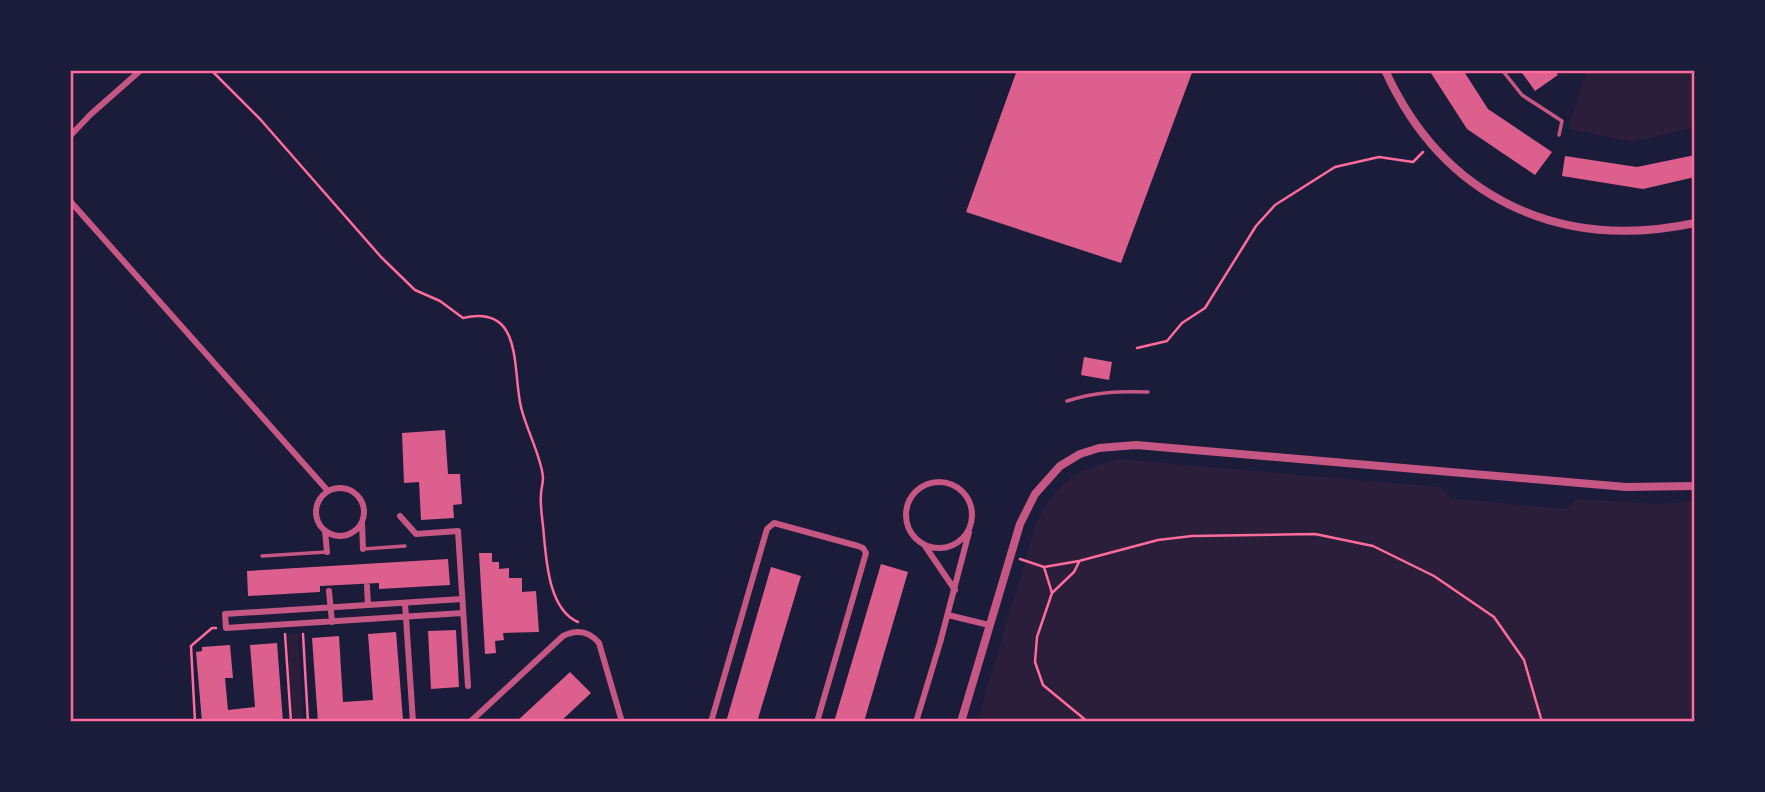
<svg xmlns="http://www.w3.org/2000/svg" width="1765" height="792" font-family="'IBM Plex Serif',serif">
<style>
.green{fill:#2a1e3b}
.building{fill:#dd5f8e}
.lines{fill:none;stroke-linecap:round;stroke-linejoin:round}
.path{stroke:#ff6b9d;stroke-width:2.5}
.service{stroke:#c65784;stroke-width:3.5}
.minor{stroke:#c65784;stroke-width:6}
.tertiary{stroke:#c65784;stroke-width:8}
.neatline{fill:none;stroke:#ff6b9d;stroke-width:2.5}
</style>
<rect width="100%" height="100%" fill="#1b1b3a"/>
<path class="green" d="M1587,70h108v57l-62,15 -65,-13z
M1119,459l322,28 10,11 115,11 11,-10 80,5 38,-3v221h-718l58,-195c19,-42 39,-58 84,-68z
M287,634h11l5,88h-10z"/>
<path class="building" d="M1017,70h176l-72,193 -155,-51z
M1429,70h34l25,39 64,43 -17,23 -68,-46z
M1520,70h34l4,5 -23,16z
M1695,155v22l-52,12 -81,-13 3,-20 72,11z
M1084,357l28,5 -3,18 -28,-5z
M445,430l3,44h12l2,30 -9,1 1,13 -33,2 -2,-38 -15,1 -2,-50z
M479,553h13v9h7v7l10,-1v10h13v14l14,-1 3,41 -36,1 1,7 -9,1 1,12 -11,1z
M448,559l2,26 -71,4v-6l-59,3v6l-72,4 -1,-25z
M881,564l27,8 -44,150h-30z
M771,567l30,9 -44,146h-31z
M456,630l3,57 -28,2 -3,-58z
M396,632l7,88 -85,2 -6,-84 27,-2 4,66 30,-2 -5,-66z
M277,643l6,79h-81l-6,-70 6,-1v-4l28,-2 3,33h-8l3,32 27,-3 -5,-62z
M570,672l21,21 -31,29h-44z"/>
<g class="lines">
<path class="path" d="M211,70l49,49 121,138 34,33 25,11 23,17c61,-14 49,51 58,89 5,22 21,51 22,71 0,6 -2,11 -2,16 -1,11 1,22 2,32 3,29 4,83 35,96
M1137,348l30,-7 15,-18 23,-15 51,-82 19,-21 60,-38 44,-10 34,5 10,-10
M1020,559l24,8 8,26 -15,44 -2,25 8,23 45,37
M1044,567l35,-6 79,-21 34,-4 123,-2 58,12 61,30 60,41 30,43 18,62
M1052,593l22,-21 5,-10
M285,634l6,88
M303,634l5,88
M195,722l-4,-76 21,-18h4"/>
<path class="service" d="M1502,70l20,25 40,26 -3,14
M1067,401c28,-9 52,-10 81,-9
M363,549l42,-3
M262,556l64,-4"/>
<path class="minor" d="M70,136l21,-22 50,-44
M70,201l258,290
M906 515a33 33 0 1 1 66 0a33 33 0 1 1-66 0Z
M316 512a24 24 0 1 1 48 0a24 24 0 1 1-48 0Z
M400,516l16,18 42,-3 10,155
M362,523l1,26
M325,531l2,21
M925,546l30,44
M367,586l1,19
M329,591l3,31
M462,599l-237,15 1,14 237,-15
M405,603l8,119
M948,615l41,10
M470,722l93,-86c14,-7 26,-5 36,7l23,79
M711,722l56,-193 7,-6 84,23 5,2 3,5 -49,169
M916,722l24,-79 29,-111"/>
<path class="tertiary" d="M1385,70c58,128 174,182 310,153
M961,722l59,-198 15,-30 25,-28 20,-12 19,-6 37,-3 490,42 69,-1"/>
</g>
<rect width="1765" height="792" fill="none" stroke="#1b1b3a" stroke-width="144"/>
<rect x="72" y="72" width="1621" height="648" class="neatline"/>
</svg>
